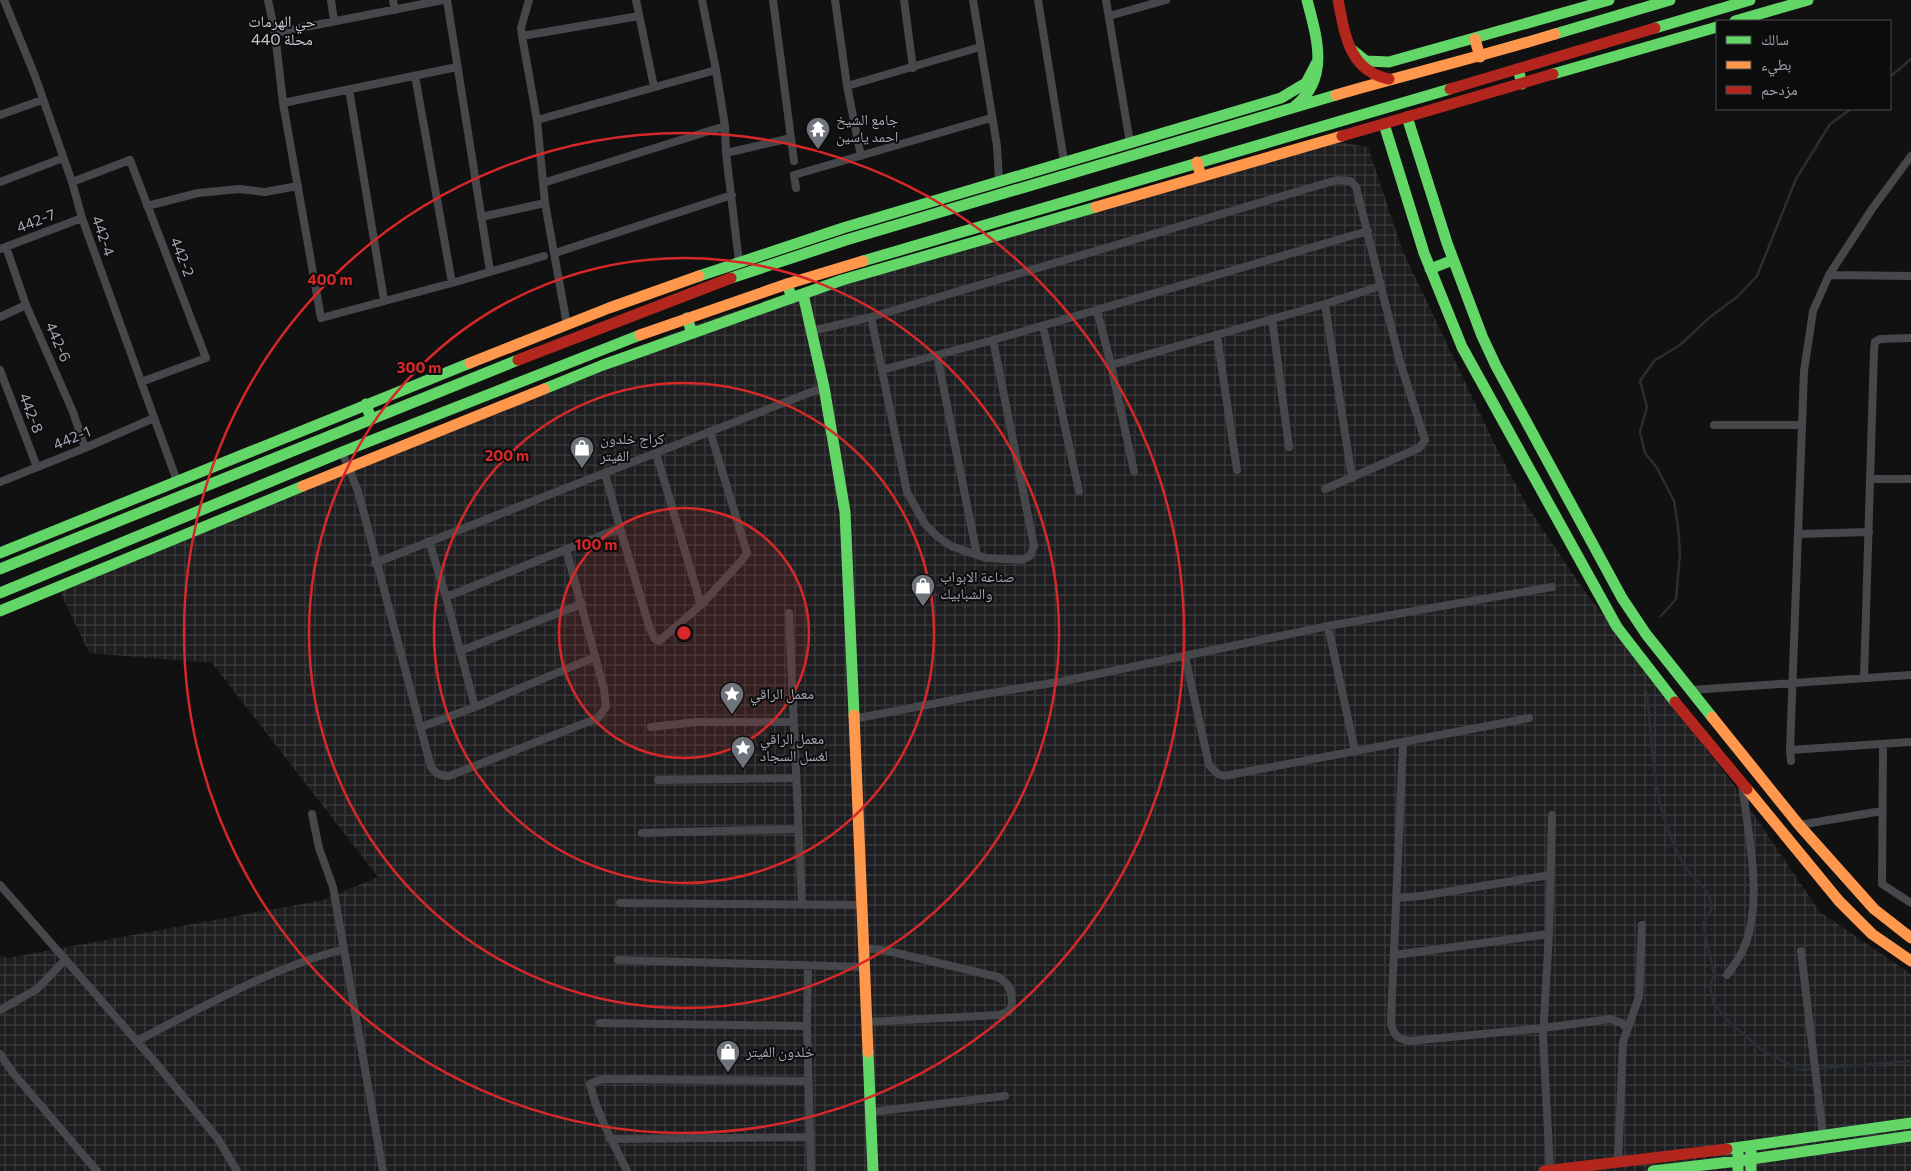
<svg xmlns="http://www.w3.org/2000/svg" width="1911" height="1171" font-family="Commissioner,'Noto Naskh Arabic',sans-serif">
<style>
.industrial{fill:url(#industrial-grid)}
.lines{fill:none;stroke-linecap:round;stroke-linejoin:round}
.stream{stroke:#272f35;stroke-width:2.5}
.street{stroke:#46474a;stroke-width:8}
.fast{stroke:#63d668;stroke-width:11}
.slow{stroke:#ff974d;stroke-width:11}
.jam{stroke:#b3261e;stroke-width:11}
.ring{fill:none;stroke:#d62828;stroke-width:2.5}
.labels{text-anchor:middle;stroke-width:4;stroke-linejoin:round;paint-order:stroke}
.poi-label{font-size:15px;fill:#a2a8b3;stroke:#0c0c0d;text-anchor:start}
.street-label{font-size:15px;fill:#a2a8b3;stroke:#0c0c0d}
.neighbourhood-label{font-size:16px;fill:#c3c7cf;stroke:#0c0c0d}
.centre{fill:#d62828;stroke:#0c0c0d;stroke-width:2.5}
.ring-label{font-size:15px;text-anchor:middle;font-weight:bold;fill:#d62828;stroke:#0c0c0d;stroke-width:4;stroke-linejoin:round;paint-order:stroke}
</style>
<defs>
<pattern id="industrial-grid" width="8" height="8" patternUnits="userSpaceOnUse" patternTransform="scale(1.25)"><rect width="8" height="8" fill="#1e1e20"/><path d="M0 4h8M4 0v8" fill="none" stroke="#3c3c3e"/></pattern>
</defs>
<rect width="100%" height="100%" fill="#111112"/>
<path class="industrial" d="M1338,142l30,5 34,102 91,192 34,65 56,83 148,192 89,131 91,62v197h-1911v-215l8,2 315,-58 55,-23 -166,-214 -123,-10 -33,-70 265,-110 377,-150 116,-36z"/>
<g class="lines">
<path class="stream" d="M1890,77l21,-18
M1661,616l15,-17 4,-46 -2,-27 -4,-25 -17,-33 -12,-15 -5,-21 7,-25 -7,-26 14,-20 26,-16 30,-28 27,-20 20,-21 39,-97 34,-55 21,-15
M1647,693c5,45 5,94 21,137 5,13 10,26 18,38 12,18 22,15 26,40l-9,15 11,52 -4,11 4,19 17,19 31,26 38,20 111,-9"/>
<path class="street" d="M4,0l31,76 37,106 10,36 95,263
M268,0l7,33 8,70 38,215 131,-35 92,-27
M331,0l3,21
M393,0l2,10
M447,0l43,271
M529,0l-8,28 1,8 15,84 8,83 22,122
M636,0l18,87
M702,0l14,70 9,56 1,27 13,109
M773,0l21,161
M835,0l12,86 14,70
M904,0l9,68
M973,0l24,146 2,35
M1038,0l26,161
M1106,0l24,143
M1109,16l57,-16
M275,33l168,-33
M522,36l117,-20
M415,76l37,207
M847,86l133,-39
M349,89l35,211
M283,103l174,-36
M0,115l42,-15
M537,120l179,-50
M726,153l65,-15
M0,182l63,-24
M72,182l58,-22 76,198 -65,24
M543,183l182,-57
M796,188l-2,-13 197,-57
M147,206l51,-13 41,-4 26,3 33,-6
M481,217l64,-14
M6,247l20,58 47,107 12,36
M0,249l82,-31
M555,253l177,-58
M1829,275l82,1
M1325,304l27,174
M1097,310l14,55 23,106
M0,317l26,-12
M871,317l36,175 18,32 13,13 13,9 35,12 36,2 8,-4 4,-10 -41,-206
M1272,319l17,128
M1043,326l36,165
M812,331l59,-14 466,-137 14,1 5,6 44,175 25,78 -6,8 -94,41
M1217,336l20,134
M937,355l40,200
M1111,365l214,-61 55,-18
M0,370l37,97
M882,370l111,-30 375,-109
M1714,425h88
M342,452l16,39 73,276c5,7 9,9 18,9l149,-58 8,-11 -2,-18 -38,-140
M656,453l45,152
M605,473l15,55 30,101 5,10 4,2 42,-36 42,-46 4,-6 -37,-122
M1870,479h41
M0,482l85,-34 69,-30
M1798,534l71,-2
M429,541l17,56 29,110
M375,563l449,-176
M446,597l174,-69
M789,613l13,292
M1328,626l27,125
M460,651l122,-47
M1185,656l24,109 9,9 6,2 305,-58
M1864,678l10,-328 1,-8 5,-3 31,-1
M1691,690l220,-15
M853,719l126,-24 85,-14 264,-55 224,-39
M421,727l54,-20 120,-50
M651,727l46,-5h96
M1403,743l-12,277c1,13 5,19 19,21l133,-13 67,-9 12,4 5,6
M1883,744l-1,140 29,19
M1790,750l121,-8
M1791,761l-1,-11 14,-379 9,-60 16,-36 43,-66 39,-53
M658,780l138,-2
M312,814l7,34 14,39 50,284
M1799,825l83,-14
M642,833l156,-4
M0,885l155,177 63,77 19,32
M1396,898l25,-2 129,-21
M620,903l241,2
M864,948l24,3 110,26c13,8 14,14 14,29l-4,6 -9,3 -132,7
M1801,951l22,184
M1395,955l154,-21
M618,960l247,7
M808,966l-1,60 4,145
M1727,975c5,-7 11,-15 15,-23 23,-46 6,-119 0,-168
M0,1010l37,-21 28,-29
M600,1023l207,3
M137,1041c67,-35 134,-73 207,-92
M0,1054l13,19 84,98
M871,1112l134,-16
M610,1139l199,-2
M1618,1162l5,-120 16,-45 3,-72
M1550,1170l-7,-134 6,-102 3,-119
M627,1171c-14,-29 -30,-56 -37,-87l12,-5 207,2"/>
<path class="fast" d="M1735,21l73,-21
M1655,28l95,-28
M1555,34l115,-34
M1351,49l15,12 23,1 220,-62
M1518,69l4,15
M1553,74l164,-47
M1295,106c35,-28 22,-68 12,-106
M1407,117l40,126 35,93 14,30 126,232 24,36 66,83
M1384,124l40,129 38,94 155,280 58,75
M863,261l587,-172
M1430,269l23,-9
M699,276l144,-48 438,-130 25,-15 11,-21
M731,278l115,-38 490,-145
M787,284l5,14
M803,294l21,93 21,125 9,203
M687,318l5,15
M544,389l59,-24 239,-85 254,-73
M366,404l5,15
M0,553l470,-190
M0,569l518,-209
M0,593l342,-141 298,-117
M0,611l303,-125
M868,1052l5,119
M1727,1149l184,-26
M1751,1150v21
M1738,1152v19
M1653,1171l85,-10 173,-25"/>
<path class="slow" d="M1475,39l5,18
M1336,95c73,-21 147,-39 219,-61
M1197,162l4,15
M1096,207l246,-71
M640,335l147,-51 76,-23
M470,363l139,-55 90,-32
M303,486l241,-97
M854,715l14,337
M1712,717l87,108 75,84 37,29
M1747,789l92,112 33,33 39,27"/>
<path class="jam" d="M1338,0c7,35 11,71 51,79
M1450,89l205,-61
M1342,136l211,-62
M518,360l213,-82
M1675,702l72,87
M1544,1171l183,-22"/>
</g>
<circle cx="684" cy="633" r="125" fill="#d62828" fill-opacity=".12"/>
<g class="ring">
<circle cx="684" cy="633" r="125"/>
<circle cx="684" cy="633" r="250"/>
<circle cx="684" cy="633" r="375"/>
<circle cx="684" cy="633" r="500"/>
</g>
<defs>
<symbol id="temple-pin" viewBox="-11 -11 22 30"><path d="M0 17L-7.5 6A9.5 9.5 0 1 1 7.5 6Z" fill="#6f737b" stroke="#0c0c0d"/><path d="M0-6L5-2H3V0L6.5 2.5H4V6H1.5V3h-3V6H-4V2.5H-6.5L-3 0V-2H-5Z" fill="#fff"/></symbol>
<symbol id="shop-pin" viewBox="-11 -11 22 30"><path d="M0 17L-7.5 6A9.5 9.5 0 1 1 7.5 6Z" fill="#6f737b" stroke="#0c0c0d"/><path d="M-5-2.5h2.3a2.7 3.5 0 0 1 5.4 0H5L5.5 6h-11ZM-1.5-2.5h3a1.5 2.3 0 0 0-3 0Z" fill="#fff"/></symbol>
<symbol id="sight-pin" viewBox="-11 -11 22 30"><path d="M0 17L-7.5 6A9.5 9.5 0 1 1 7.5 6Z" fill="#6f737b" stroke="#0c0c0d"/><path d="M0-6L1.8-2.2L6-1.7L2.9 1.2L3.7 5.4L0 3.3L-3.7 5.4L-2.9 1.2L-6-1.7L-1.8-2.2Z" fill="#fff"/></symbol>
</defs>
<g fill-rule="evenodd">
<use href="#temple-pin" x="804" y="115" width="28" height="38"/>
<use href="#shop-pin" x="568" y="434" width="28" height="38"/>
<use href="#shop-pin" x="909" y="572" width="28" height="38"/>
<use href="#sight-pin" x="718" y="680" width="28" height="38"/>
<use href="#sight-pin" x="729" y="734" width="28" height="38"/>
<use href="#shop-pin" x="714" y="1038" width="28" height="38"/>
</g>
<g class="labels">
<g class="poi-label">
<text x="836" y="125">جامع الشيخ<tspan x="836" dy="17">احمد ياسين</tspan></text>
<text x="600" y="444">كراج خلدون<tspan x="600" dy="17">الفيتر</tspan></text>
<text x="940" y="582">صناعة الابواب<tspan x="940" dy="17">والشبابيك</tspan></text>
<text x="750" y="699">معمل الراقي</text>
<text x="760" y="744">معمل الراقي<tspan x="760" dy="17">لغسل السجاد</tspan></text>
<text x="746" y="1057">خلدون الفيتر</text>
</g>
<g class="street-label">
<text transform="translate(36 221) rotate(-21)" y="5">442-7</text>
<text transform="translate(103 236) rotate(71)" y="5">442-4</text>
<text transform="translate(182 257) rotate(69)" y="5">442-2</text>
<text transform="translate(58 342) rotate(67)" y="5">442-6</text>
<text transform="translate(31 413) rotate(69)" y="5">442-8</text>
<text transform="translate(72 438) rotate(-22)" y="5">442-1</text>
</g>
<g class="neighbourhood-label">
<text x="282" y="27">حي الهرمات<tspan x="282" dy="18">محلة 440</tspan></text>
</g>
</g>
<circle cx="684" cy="633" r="8" class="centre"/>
<g class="ring-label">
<text x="330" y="285">400 m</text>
<text x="419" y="373">300 m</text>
<text x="507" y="461">200 m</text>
<text x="596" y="550">100 m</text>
</g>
<rect x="1716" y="20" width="175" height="90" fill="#0c0c0d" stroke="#484a4f"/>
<rect x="1726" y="36" width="25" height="8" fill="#63d668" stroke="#484a4f"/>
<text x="1761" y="45" font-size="15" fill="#a2a8b3">سالك</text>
<rect x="1726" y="61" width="25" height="8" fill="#ff974d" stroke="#484a4f"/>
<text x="1761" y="70" font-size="15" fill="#a2a8b3">بطيء</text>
<rect x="1726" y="86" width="25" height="8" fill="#b3261e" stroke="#484a4f"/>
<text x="1761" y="95" font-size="15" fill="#a2a8b3">مزدحم</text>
</svg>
